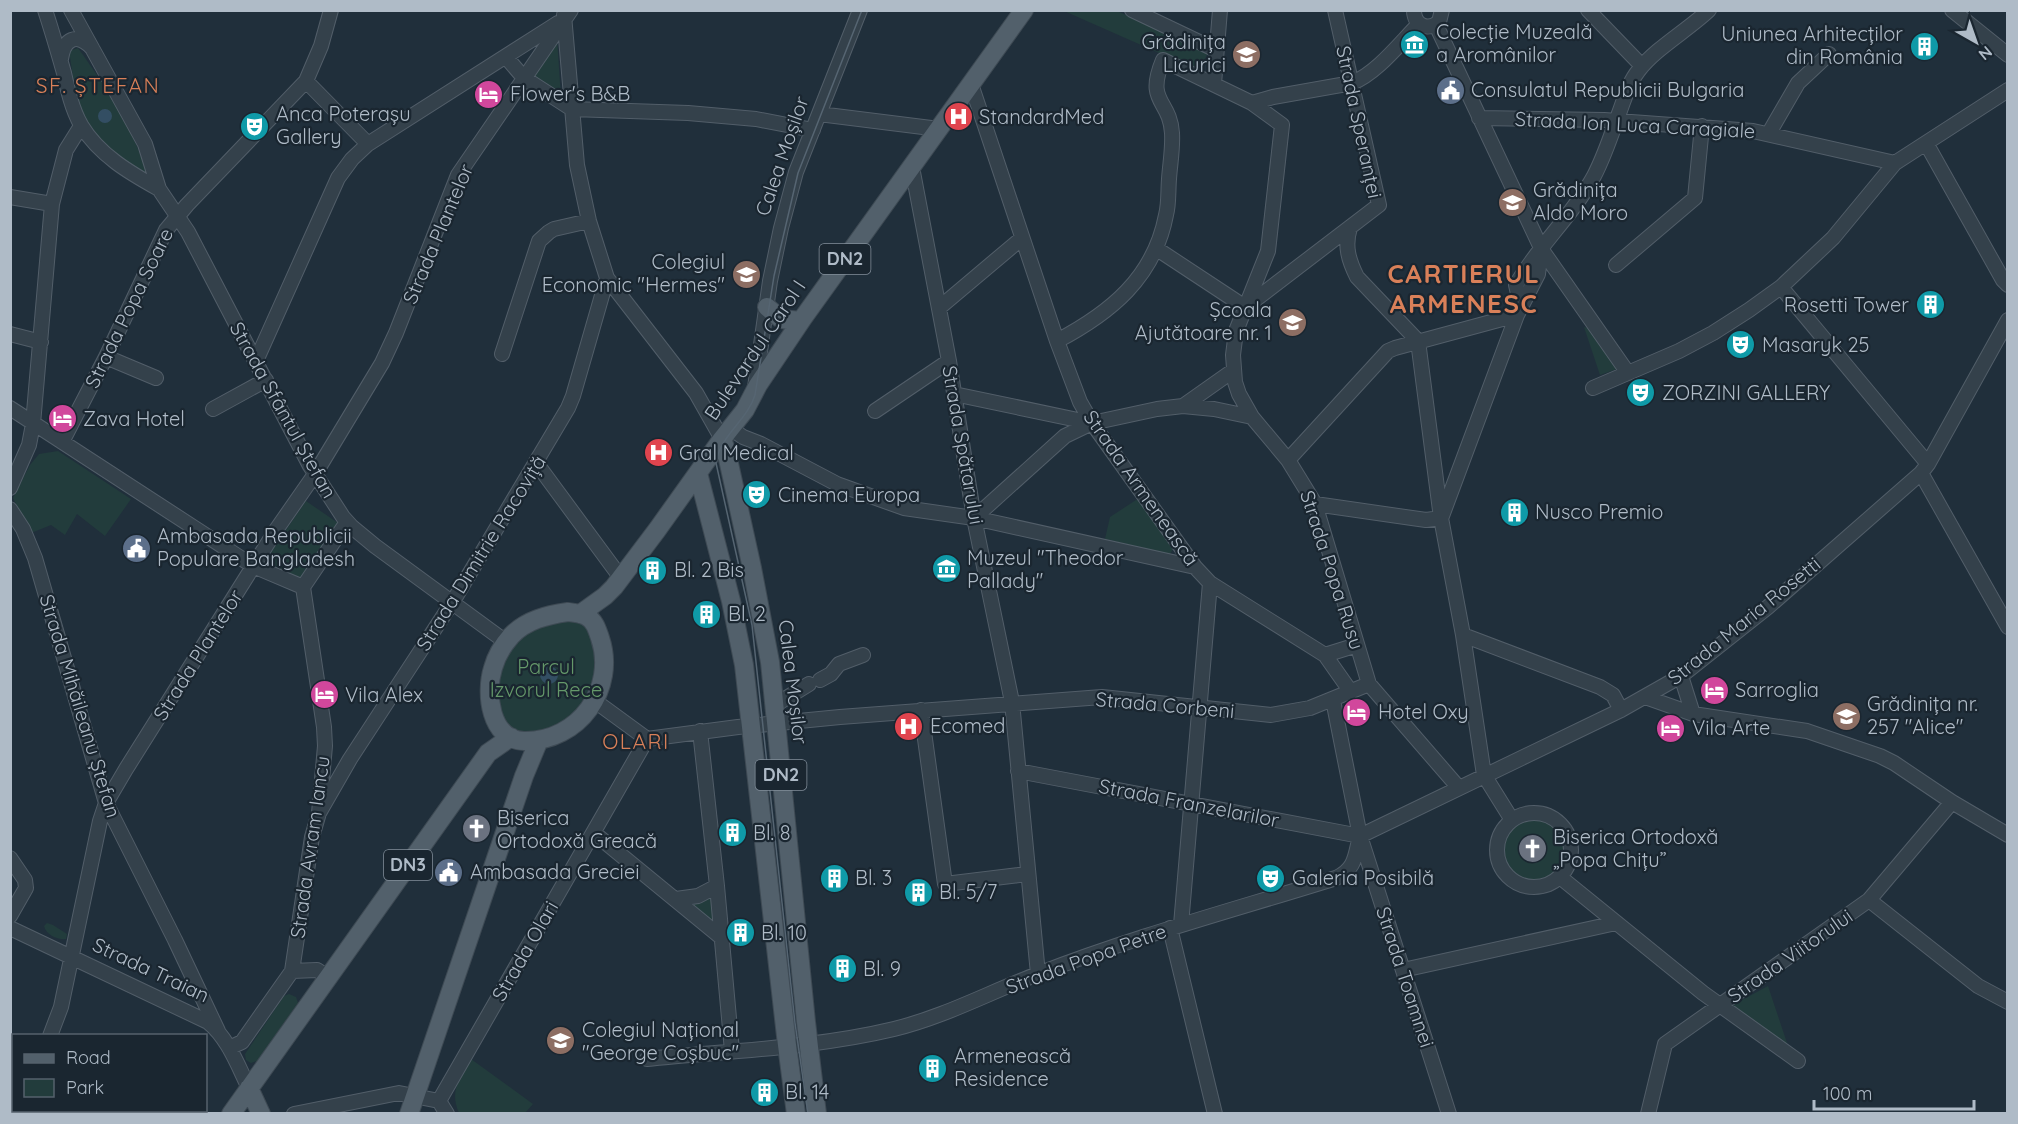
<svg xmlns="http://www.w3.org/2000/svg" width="2018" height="1124" font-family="Quicksand,sans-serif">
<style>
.green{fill:#223c3c}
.water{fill:#334e63}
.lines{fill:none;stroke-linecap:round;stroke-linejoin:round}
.minor-casing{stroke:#525e69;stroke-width:16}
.major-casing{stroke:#3e4a54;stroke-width:20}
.minor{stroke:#34414b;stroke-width:14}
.major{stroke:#52606b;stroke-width:18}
.tram{stroke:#566572;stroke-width:1.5}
.labels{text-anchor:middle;stroke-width:4.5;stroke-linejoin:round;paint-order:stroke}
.shield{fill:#1a2630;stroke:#828e9a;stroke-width:1.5}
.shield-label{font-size:18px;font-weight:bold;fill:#afbbc7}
.poi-label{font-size:20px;fill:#afbbc7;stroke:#1a2630;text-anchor:start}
.street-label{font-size:20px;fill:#afbbc7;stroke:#1a2630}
.park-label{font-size:20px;fill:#65996a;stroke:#1a2630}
.neighbourhood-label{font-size:21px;letter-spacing:1.5px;fill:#d98059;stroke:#1a2630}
.district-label{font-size:26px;font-weight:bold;letter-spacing:1.5px;fill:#d98059;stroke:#1a2630}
</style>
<rect width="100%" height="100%" fill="#202f3b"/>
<path class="green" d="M1064,11h53l91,41 -8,19z
M557,38l4,60 -30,-21z
M78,48c28,39 55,79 69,126 -27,-17 -57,-36 -67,-68 -6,-17 -8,-37 -11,-55z
M1584,327l4,1 29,41 -17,6z
M58,451l73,48 -26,37 -28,-22 -12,21 -14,-10 -20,8 -18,-35 17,-33 9,-11z
M1136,500l5,1 32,48 -3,5 -65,-15 5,-22z
M306,501l32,22 -40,58 -32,-22z
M566,619l11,1 13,8 9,32 -9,39 -24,24 -41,13 -22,-13 -8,-24 6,-36 16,-22 10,-7 12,-8z
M1501 850a33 33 0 1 1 66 0a33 33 0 1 1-66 0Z
M710,898l2,2v22l-20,-19z
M47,923l6,2 14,9 -1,5c-8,1 -20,-4 -22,-13z
M1768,986l22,66 -59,-46z
M289,994l7,3 2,6 -41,58 -6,2 -5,-3 -1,-6 39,-58z
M471,1059l62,45 -8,9h-66c-10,-23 1,-33 12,-54z"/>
<path class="water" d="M98 116a7 7 0 1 1 14 0a7 7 0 1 1-14 0Z
M540 675a9 9 0 1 1 18 0a9 9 0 1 1-18 0Z"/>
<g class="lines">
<defs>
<path id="minor" d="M45,10c7,21 13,42 19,63 4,18 8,36 17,52 18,30 49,48 78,64
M71,10l74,134 14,45 29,43 122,234 33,51 9,10 23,19 131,96
M1132,10l84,40
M1414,10c0,16 14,21 25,12l3,-12
M1588,10l54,56
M1952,10l56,45
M564,15l13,150 12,56 18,57 89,115 26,46
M1436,25l106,225 86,123
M506,57l18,21 48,31 116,4 68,6 57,11
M61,59c3,-20 15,-27 31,-11
M306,81l62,63
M971,84l86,257 23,61 12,21 103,144 15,16 115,72 26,37
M1214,84l6,-74
M1252,103l21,-6 79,-14c25,-10 48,-40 67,-59
M819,114l120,15
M1479,118l125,2 149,11 142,32
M1769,133l29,-50 31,-29
M1926,143l77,137 5,5
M912,167l37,194 25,157 38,184 26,272
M10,197l42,7
M1350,228c-6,18 -1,33 7,49l61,64 23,177 22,117 21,140 28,45
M1157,249l88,58
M1616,265l79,-67 7,-72
M1781,287l147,177
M1247,306l132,-101 -44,-195
M1521,307l-5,-22c22,-39 57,-70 78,-109 10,-19 17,-40 24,-60 6,-15 10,-33 21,-46 17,-22 49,-40 70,-60
M939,308l83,-70
M10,334l31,8
M1057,341c53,-28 97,-63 109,-126 3,-11 2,-24 3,-36 1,-15 4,-31 3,-46 -2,-34 -27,-30 -9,-73l89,43 30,22 -14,126 -32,80 -3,24 2,27 4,12 13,23 36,43 27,44 54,180 90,104
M502,354l37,-113 10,-9 5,-3 35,-8
M106,357l50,21
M256,361l82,-183 14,-19 16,-15 190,-121
M755,387l15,-106 11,-53 15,-56 64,-162
M1593,388l86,-37 34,-18 36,-23 32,-23 52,-49 62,-75 113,-73
M954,394l138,29
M1183,406l51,-36
M10,408l243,158 50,21
M213,409l53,-29
M875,411l74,-50
M730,428l13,9 18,7 76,40 67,24 70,10 221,49
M62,442l44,-85 60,-127 21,-25 119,-124 15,-35 10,-36
M1288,460l100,-109 7,-3 122,-33
M537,464l84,114
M1921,473l87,154
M10,488l19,-43 4,-21 19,-220 14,-54 15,-24
M1315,504l111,16 15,-2
M10,509l13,20 12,29 71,245 69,137 43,91
M1442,516l75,-201 21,-41 3,-23
M974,518l91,-82 27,-13 65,-14 26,-3 31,3 38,8
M303,587l44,-65
M1463,635l137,52 13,8 8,15
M1325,655l32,-10
M1681,676l12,38
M820,680l11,-6 8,-10 24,-9
M1645,697l48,17 114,17 73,25 14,7 58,39 56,33
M1333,700l27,136 89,278
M595,701l52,38 91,-12 102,-10 262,-20 169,18 39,-7 59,-24
M775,705l34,-21
M921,710l24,174 82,-10
M700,731l17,155 15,165
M1018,771l342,65
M1497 850a37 37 0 1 1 74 0a37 37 0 1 1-74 0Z
M319,813l31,-54 105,-161 113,-190 5,-12 34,-118
M594,833l128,105
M1360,836l261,-126 60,-34 87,-69 153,-134 7,-9 80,-144
M10,858l15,22 1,8 -16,28
M1560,877l143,116 95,68
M676,899l22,-3 19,-10
M1869,900l109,86 30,16
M1181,925l29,-342
M10,928l198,94c20,16 30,44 41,66
M1170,928l45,186
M1403,970l213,-47
M292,971l25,-1 11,7
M50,1036l11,-29 39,-186 6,-18 20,-34 150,-239 39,-56 67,-111 14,-30 62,-158 113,-165
M229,1048l13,-6 50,-71 20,-134 7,-24 6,-67 -1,-19 -21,-140
M647,1059c80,-8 168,-11 247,-30 50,-12 96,-37 144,-55 98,-38 199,-65 298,-96 20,-9 19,-23 24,-42
M439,1101l208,-362
M10,1105l4,-5
M159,1110l5,4
M294,1114l105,-21 40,8 8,13
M1648,1114l17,-70 204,-144 83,-98"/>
<path id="major" d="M767,307l14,12 20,2
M722,439l4,11 26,118 18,94 36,360 11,92
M698,473l33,128 13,64 43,380 9,69
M568,612c6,1 12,1 18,4 9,5 11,13 14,22 17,50 -21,104 -76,103 -34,-1 -39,-48 -31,-73 3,-11 10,-23 18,-32 15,-16 36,-21 57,-24z
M580,614l25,-18 9,-9 43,-57 65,-91 23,-29 13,-25 45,-67 221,-308
M249,1088l12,26
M231,1114l257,-361 23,-16
M409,1114l115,-338 15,-36"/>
</defs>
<use href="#minor" class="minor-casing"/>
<use href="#major" class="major-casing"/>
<use href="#minor" class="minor"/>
<use href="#major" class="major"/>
<path class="tram" d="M808,1114l-13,-91 -43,-398 -36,-162c4,-28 31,-42 39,-68l19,-119 24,-103 64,-163"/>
</g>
<defs>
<symbol id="museum-disc" viewBox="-11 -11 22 22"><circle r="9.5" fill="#0f9aa8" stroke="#1a2630"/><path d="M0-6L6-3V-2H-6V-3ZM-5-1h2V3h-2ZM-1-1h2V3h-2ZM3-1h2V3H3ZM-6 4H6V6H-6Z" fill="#fff"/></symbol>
<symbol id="building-disc" viewBox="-11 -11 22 22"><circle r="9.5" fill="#0f9aa8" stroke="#1a2630"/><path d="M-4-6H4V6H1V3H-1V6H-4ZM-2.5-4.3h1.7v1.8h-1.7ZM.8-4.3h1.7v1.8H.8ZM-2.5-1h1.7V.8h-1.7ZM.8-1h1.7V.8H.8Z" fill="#fff"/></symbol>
<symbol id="school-disc" viewBox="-11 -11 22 22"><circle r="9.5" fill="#8d6e63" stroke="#1a2630"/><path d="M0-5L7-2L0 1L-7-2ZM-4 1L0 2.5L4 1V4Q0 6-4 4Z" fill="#fff"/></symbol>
<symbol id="civic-disc" viewBox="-11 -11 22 22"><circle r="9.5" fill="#5c6f8a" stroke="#1a2630"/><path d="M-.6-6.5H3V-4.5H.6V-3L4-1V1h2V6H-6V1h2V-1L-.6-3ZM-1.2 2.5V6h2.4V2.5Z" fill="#fff"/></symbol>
<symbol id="hotel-disc" viewBox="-11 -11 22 22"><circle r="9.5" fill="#d1479c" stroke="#1a2630"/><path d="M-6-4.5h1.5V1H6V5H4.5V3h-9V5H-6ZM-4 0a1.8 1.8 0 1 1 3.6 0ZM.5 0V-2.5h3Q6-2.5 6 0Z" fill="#fff"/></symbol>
<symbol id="hospital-disc" viewBox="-11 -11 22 22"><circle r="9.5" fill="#e0444e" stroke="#1a2630"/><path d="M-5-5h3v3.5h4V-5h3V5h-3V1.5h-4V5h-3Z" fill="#fff"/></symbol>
<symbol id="theatre-disc" viewBox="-11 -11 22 22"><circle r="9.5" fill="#0f9aa8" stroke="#1a2630"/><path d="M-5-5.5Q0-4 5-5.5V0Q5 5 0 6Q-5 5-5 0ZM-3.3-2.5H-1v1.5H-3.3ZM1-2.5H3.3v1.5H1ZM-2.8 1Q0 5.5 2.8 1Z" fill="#fff"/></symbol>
<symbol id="church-disc" viewBox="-11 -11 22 22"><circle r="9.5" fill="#6b7280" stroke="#1a2630"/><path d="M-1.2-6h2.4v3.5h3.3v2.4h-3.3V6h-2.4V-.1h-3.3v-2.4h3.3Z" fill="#fff"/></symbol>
</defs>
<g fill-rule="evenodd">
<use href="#museum-disc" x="1398" y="28" width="33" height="33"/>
<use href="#building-disc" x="1908" y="30" width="33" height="33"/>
<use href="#school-disc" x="1230" y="38" width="33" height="33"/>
<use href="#civic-disc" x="1434" y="74" width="33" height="33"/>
<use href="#hotel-disc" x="472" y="78" width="33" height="33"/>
<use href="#hospital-disc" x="942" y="100" width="33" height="33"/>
<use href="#theatre-disc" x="238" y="110" width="33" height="33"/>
<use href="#school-disc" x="1496" y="186" width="33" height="33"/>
<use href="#school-disc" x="730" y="258" width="33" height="33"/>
<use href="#building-disc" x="1914" y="288" width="33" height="33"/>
<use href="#school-disc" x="1276" y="306" width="33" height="33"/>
<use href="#theatre-disc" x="1724" y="328" width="33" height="33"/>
<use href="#theatre-disc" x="1624" y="376" width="33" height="33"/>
<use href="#hotel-disc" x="46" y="402" width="33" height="33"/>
<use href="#hospital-disc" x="642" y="436" width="33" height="33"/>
<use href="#theatre-disc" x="740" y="478" width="33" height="33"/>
<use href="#building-disc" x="1498" y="496" width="33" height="33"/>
<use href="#civic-disc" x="120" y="532" width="33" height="33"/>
<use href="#museum-disc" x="930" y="552" width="33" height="33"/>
<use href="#building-disc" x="636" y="554" width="33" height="33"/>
<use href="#building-disc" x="690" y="598" width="33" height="33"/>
<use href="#hotel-disc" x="1698" y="674" width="33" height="33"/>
<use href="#hotel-disc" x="308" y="678" width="33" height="33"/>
<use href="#hotel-disc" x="1340" y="696" width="33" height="33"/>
<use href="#school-disc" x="1830" y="700" width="33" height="33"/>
<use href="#hospital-disc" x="892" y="710" width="33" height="33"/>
<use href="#hotel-disc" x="1654" y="712" width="33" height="33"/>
<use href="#church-disc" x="460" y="812" width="33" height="33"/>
<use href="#building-disc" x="716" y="816" width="33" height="33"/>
<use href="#church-disc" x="1516" y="832" width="33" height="33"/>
<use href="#civic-disc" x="432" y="856" width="33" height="33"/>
<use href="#building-disc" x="818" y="862" width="33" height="33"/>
<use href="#theatre-disc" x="1254" y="862" width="33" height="33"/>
<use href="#building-disc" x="902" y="876" width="33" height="33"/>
<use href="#building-disc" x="724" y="916" width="33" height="33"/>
<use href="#building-disc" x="826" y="952" width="33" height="33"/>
<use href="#school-disc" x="544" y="1024" width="33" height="33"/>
<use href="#building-disc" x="916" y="1052" width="33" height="33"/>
<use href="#building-disc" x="748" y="1076" width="33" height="33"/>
</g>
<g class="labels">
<g class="shield">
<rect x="819.5" y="244" width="51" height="30" rx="4.5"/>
<rect x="755.5" y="760" width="51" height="30" rx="4.5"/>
<rect x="384" y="850" width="48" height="30" rx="4.5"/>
</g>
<g class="shield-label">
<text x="845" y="265">DN2</text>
<text x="781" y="781">DN2</text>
<text x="408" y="871">DN3</text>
</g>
<g class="poi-label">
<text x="1436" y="39">Colecție Muzeală<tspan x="1436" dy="23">a Aromânilor</tspan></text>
<text x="1903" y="41" text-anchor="end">Uniunea Arhitecților<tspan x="1903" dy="23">din România</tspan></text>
<text x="1226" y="49" text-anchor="end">Grădinița<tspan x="1226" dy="23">Licurici</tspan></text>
<text x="1471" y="97">Consulatul Republicii Bulgaria</text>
<text x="510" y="101">Flower's B&amp;B</text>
<text x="276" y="121">Anca Poterașu<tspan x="276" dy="23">Gallery</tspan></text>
<text x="979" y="124">StandardMed</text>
<text x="1533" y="197">Grădinița<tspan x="1533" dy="23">Aldo Moro</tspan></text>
<text x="725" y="269" text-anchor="end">Colegiul<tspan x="725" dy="23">Economic "Hermes"</tspan></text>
<text x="1909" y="312" text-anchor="end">Rosetti Tower</text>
<text x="1272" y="317" text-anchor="end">Școala<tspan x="1272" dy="23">Ajutătoare nr. 1</tspan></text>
<text x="1762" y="352">Masaryk 25</text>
<text x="1662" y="400">ZORZINI GALLERY</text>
<text x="83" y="426">Zava Hotel</text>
<text x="679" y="460">Gral Medical</text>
<text x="778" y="502">Cinema Europa</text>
<text x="1535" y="519">Nusco Premio</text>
<text x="157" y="543">Ambasada Republicii<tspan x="157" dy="23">Populare Bangladesh</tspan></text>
<text x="967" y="565">Muzeul "Theodor<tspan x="967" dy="23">Pallady"</tspan></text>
<text x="674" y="577">Bl. 2 Bis</text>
<text x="728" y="621">Bl. 2</text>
<text x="1735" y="697">Sarroglia</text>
<text x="345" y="702">Vila Alex</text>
<text x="1867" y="711">Grădinița nr.<tspan x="1867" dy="23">257 "Alice"</tspan></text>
<text x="1378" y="719">Hotel Oxy</text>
<text x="930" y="733">Ecomed</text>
<text x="1692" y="735">Vila Arte</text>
<text x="497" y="825">Biserica<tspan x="497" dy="23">Ortodoxă Greacă</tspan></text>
<text x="753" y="840">Bl. 8</text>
<text x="1553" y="844">Biserica Ortodoxă<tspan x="1553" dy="23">„Popa Chițu”</tspan></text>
<text x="470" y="879">Ambasada Greciei</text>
<text x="855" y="885">Bl. 3</text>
<text x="1292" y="885">Galeria Posibilă</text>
<text x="939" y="899">Bl. 5/7</text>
<text x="761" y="940">Bl. 10</text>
<text x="863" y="976">Bl. 9</text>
<text x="582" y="1037">Colegiul Național<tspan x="582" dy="23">"George Coșbuc"</tspan></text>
<text x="954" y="1063">Armenească<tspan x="954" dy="23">Residence</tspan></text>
<text x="785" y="1099">Bl. 14</text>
</g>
<g class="street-label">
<text transform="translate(1359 122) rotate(78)" y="7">Strada Speranței</text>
<text transform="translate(1635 125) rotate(3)" y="7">Strada Ion Luca Caragiale</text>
<text transform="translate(782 156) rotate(-71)" y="7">Calea Moșilor</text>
<text transform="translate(438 234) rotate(-67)" y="7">Strada Plantelor</text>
<text transform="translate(129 308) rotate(-64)" y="7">Strada Popa Soare</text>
<text transform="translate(755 350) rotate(-56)" y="7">Bulevardul Carol I</text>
<text transform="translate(283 410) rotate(61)" y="7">Strada Sfântul Ștefan</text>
<text transform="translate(963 445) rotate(80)" y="7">Strada Spătarului</text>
<text transform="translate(1141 488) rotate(55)" y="7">Strada Armenească</text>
<text transform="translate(481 553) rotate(-58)" y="7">Strada Dimitrie Racoviță</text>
<text transform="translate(1332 570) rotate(72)" y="7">Strada Popa Rusu</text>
<text transform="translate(1744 621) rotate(-39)" y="7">Strada Maria Rosetti</text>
<text transform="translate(198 655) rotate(-58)" y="7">Strada Plantelor</text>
<text transform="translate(793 682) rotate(83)" y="7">Calea Moșilor</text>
<text transform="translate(1165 705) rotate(5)" y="7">Strada Corbeni</text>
<text transform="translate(80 706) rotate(73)" y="7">Strada Mihăileanu Ștefan</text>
<text transform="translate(1189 803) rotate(11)" y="7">Strada Franzelarilor</text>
<text transform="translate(310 847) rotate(-82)" y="7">Strada Avram Iancu</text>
<text transform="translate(525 951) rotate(-60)" y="7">Strada Olari</text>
<text transform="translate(1790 956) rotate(-35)" y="7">Strada Viitorului</text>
<text transform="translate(1086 959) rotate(-20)" y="7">Strada Popa Petre</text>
<text transform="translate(151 970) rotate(25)" y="7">Strada Traian</text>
<text transform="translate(1405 977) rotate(72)" y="7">Strada Toamnei</text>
</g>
<g class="park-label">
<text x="546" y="674">Parcul<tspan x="546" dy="23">Izvorul Rece</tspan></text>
</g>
<g class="neighbourhood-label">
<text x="98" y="93">SF. ȘTEFAN</text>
<text x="636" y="749">OLARI</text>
</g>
<g class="district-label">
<text x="1464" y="283">CARTIERUL<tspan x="1464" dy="30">ARMENESC</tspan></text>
</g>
</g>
<rect width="2018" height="1124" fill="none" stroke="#afbbc7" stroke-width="24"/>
<rect x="12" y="1034" width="195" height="78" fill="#1a2630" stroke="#56626c" stroke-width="1.5"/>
<rect x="24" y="1054" width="30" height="9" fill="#52606b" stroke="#56626c" stroke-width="1.5"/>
<text x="66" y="1064" font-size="18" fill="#afbbc7">Road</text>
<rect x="24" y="1079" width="30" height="18" fill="#223c3c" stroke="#56626c" stroke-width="1.5"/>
<text x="66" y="1094" font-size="18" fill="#afbbc7">Park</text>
<g transform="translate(1976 42) rotate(140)" stroke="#1a2630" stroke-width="4.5" paint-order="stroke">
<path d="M0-4.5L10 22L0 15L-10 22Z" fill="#afbbc7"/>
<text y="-9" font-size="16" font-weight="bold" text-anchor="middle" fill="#afbbc7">N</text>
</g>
<path d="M1814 1100v9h160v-9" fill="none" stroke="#afbbc7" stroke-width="3"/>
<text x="1823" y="1100" font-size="18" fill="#afbbc7" stroke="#1a2630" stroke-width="4.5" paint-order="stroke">100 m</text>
</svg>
